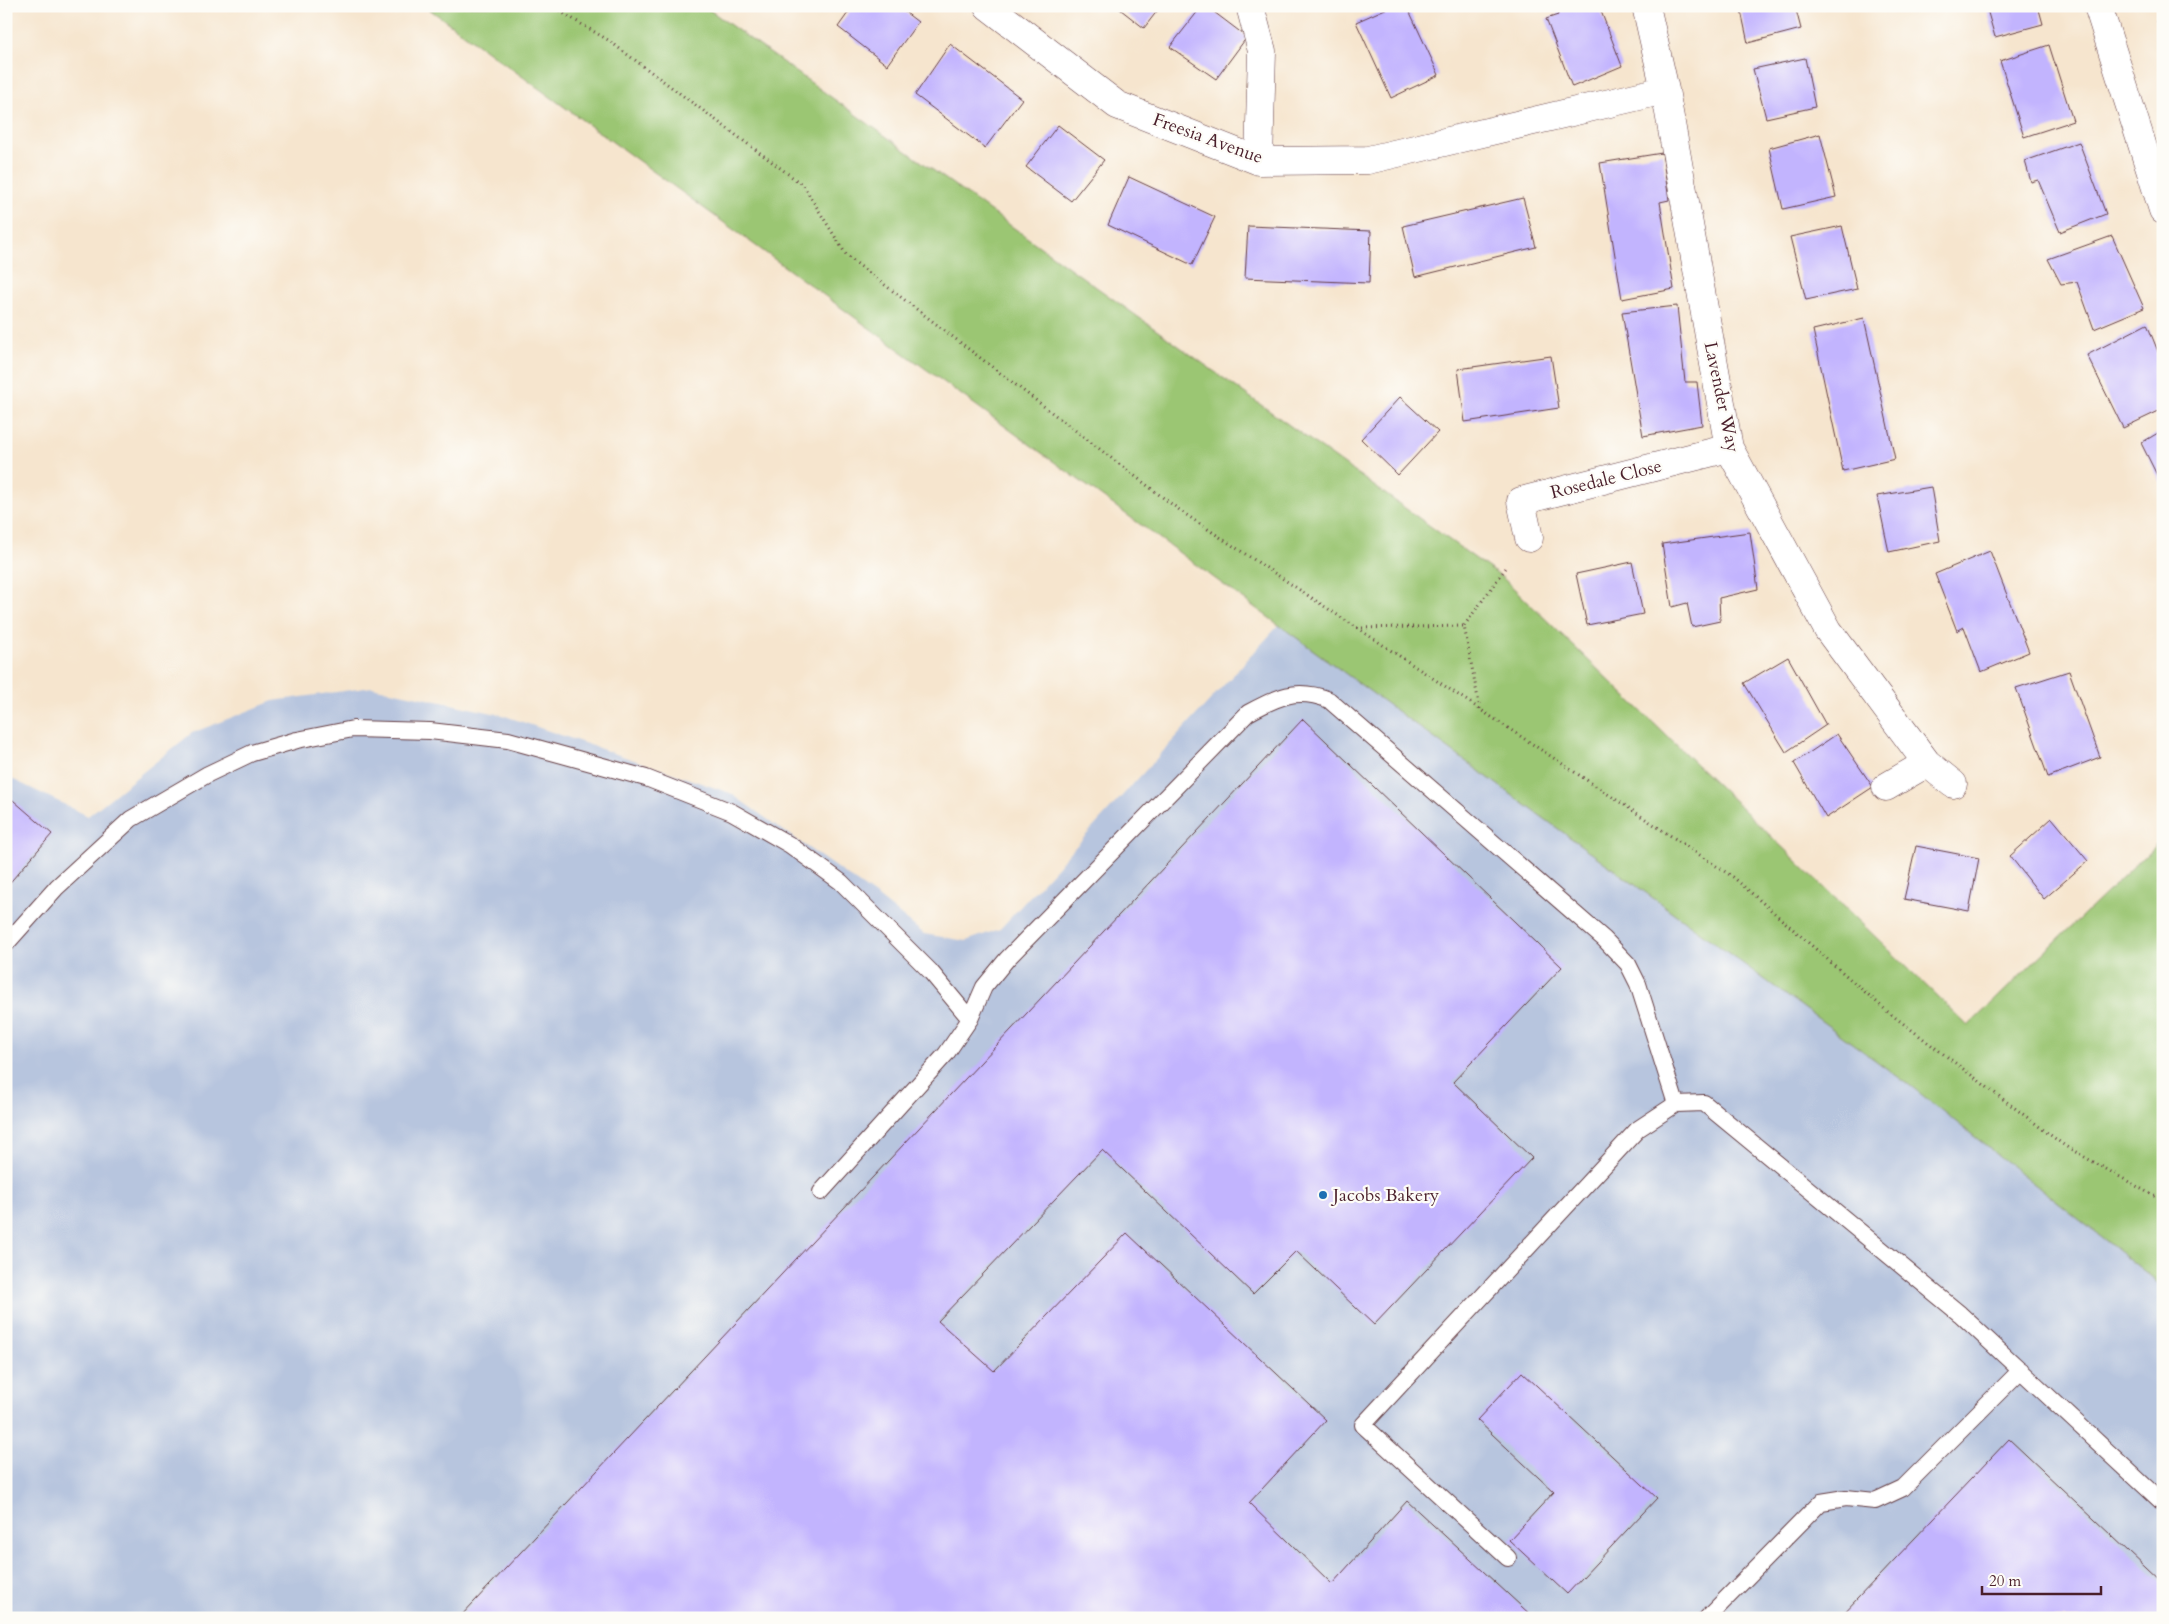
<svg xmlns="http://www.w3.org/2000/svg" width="2169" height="1624" font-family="Cardo,serif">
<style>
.industrial{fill:#b7c5de}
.green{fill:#9bc673;stroke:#72724f}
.building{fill:#c2b4fe}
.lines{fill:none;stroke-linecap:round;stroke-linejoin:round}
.lane-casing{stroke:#643d43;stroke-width:18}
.street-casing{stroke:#643d43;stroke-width:29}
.path{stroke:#643d43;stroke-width:3;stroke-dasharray:1 4;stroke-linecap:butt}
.lane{stroke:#fff;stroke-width:16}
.street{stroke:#fff;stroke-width:28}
.poi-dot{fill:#1f6fb2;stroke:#fdfcf7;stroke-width:2}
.labels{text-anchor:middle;stroke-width:4.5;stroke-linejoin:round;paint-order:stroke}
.street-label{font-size:18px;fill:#4a1f2b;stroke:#fdfcf7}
.poi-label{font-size:18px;fill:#4a1f2b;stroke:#fdfcf7;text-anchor:start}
</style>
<rect width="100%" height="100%" fill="#fdfcf7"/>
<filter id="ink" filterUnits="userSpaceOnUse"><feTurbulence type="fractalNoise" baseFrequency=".02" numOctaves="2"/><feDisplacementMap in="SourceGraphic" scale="10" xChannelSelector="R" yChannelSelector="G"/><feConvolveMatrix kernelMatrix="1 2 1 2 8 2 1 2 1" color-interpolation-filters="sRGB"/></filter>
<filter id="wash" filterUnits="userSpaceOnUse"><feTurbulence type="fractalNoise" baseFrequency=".0096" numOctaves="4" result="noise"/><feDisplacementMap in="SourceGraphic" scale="20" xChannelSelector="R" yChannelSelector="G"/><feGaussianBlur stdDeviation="1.12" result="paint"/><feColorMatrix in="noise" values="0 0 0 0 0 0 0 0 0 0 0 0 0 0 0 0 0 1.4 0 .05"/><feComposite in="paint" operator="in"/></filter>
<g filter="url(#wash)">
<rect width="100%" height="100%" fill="#f6e5ce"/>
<path class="industrial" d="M1279,625l633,462 251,199v332h-2157v-842l82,40 104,-83 81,-32 99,-14 130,28 228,78 148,104 46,37 42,7 34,-12z"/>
<path class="green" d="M425,6h279l800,573 464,447 195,-188v448l-251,-199 -633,-462z"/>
<g id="blocks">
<path class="building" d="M853,6h44l21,16 -31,43 -49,-38z
M1116,6h45l-17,22z
M1202,6h4l41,31 -31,42 -46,-32z
M1392,6h15l32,69 -48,23 -35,-76z
M1555,6h44l23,60 -50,21 -26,-68 12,-4z
M1740,6h55l6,23 -53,14z
M1986,6h52l5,18 -48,13z
M2163,20v17h-1l-5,-16z
M950,44l72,55 -37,49 -70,-53z
M2049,45l24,76 -49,16 -24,-76z
M1805,58l10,49 -49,11 -13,-49z
M1058,125l46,35 -33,41 -45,-34z
M1820,134l16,63 -53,12 -14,-61z
M2079,142l27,72 -46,18 -22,-52 -7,2 -6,-21z
M1662,153l7,47 -9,2 14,87 -52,10 -22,-136z
M1129,177l86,40 -23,48 -84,-40z
M1523,198l13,49 -121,30 -12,-51z
M1248,226l123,5 -2,52 -124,-5z
M1842,226l15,63 -51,11 -16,-63z
M2112,236l32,72 -50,21 -17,-47 -16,2 -13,-25z
M1677,306l8,76h12l5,43 -59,11 -21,-124z
M1864,318l31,141 -52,12 -30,-141z
M2147,324l16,40v45l-40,19 -36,-73z
M1551,356l8,52 -94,14 -7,-53z
M1400,397l38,35 -40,43 -37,-36z
M2163,430v57l-22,-44z
M1931,487l9,54 -51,11 -12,-56z
M1750,532l8,57 -39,9 1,23 -28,6 -5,-24 -15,4 -10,-63z
M1990,551l39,101 -48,20 -17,-45 -7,4 -22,-57z
M1632,562l11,52 -56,11 -11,-51z
M1788,657l38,68 -40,27 -42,-69z
M2069,671l31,86 -52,20 -32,-89z
M1303,719l259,248 -109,115 79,76 -158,167 -78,-74 -43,43 -151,-144 -164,171 56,50 133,-138 199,187 -77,83 83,81 75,-83 127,117h-1075z
M1837,734l36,53 -47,31 -32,-55z
M6,794l46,40 -46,53z
M2052,818l36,43 -44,38 -34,-43z
M1916,846l63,12 -10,53 -65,-12z
M1522,1372l135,126 -90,96 -58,-54 45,-48 -77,-72z
M2009,1439l154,145v34h-324z"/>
</g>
</g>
<g filter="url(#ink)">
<use href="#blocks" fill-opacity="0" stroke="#643d43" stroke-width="1"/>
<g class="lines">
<defs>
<path id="lane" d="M6,944l51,-57 74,-68 77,-45 44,-21 45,-13 56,-11 77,2 78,9 138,38 86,34 58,33 51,37 89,89 40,48
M821,1192l125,-138 24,-35 14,-32 23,-28 241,-246c29,-16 48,-26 81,-13l275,239 24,25 10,20 38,120
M1508,1558l-145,-133 275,-296 38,-25 28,-1 256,211 203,189
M1707,1618l114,-116 25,-4 29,3 28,-13 118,-118"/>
<path id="street" d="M988,6l129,99 142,56 109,-1 297,-70
M1250,6l12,45 -3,110
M1646,6l19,84 64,358 99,182 99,133 26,21
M2098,6l65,204
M1529,538l-8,-37 208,-53
M1886,787l41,-24"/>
</defs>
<use href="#lane" class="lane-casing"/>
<use href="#street" class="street-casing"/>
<path class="path" d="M551,6l57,34 195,145 44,71 335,256 551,365 155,135 177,134 98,55
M1357,628l107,-2
M1480,709l-16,-83 44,-61"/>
<use href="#lane" class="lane"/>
<use href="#street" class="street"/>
</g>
</g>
<circle class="poi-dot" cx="1323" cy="1195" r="5"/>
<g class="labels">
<g class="street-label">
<text transform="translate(1208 138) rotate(20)" y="6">Freesia Avenue</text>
<text transform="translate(1722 397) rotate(78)" y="6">Lavender Way</text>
<text transform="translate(1606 479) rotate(-14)" y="6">Rosedale Close</text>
</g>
<g class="poi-label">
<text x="1333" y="1201">Jacobs Bakery</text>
</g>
</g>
<rect width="2169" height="1624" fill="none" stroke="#fdfcf7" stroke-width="25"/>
<path d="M1982 1586v8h119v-8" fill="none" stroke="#4a1f2b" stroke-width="2.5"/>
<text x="1989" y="1586" font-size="15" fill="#4a1f2b" stroke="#fdfcf7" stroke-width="4" paint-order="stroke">20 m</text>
</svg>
